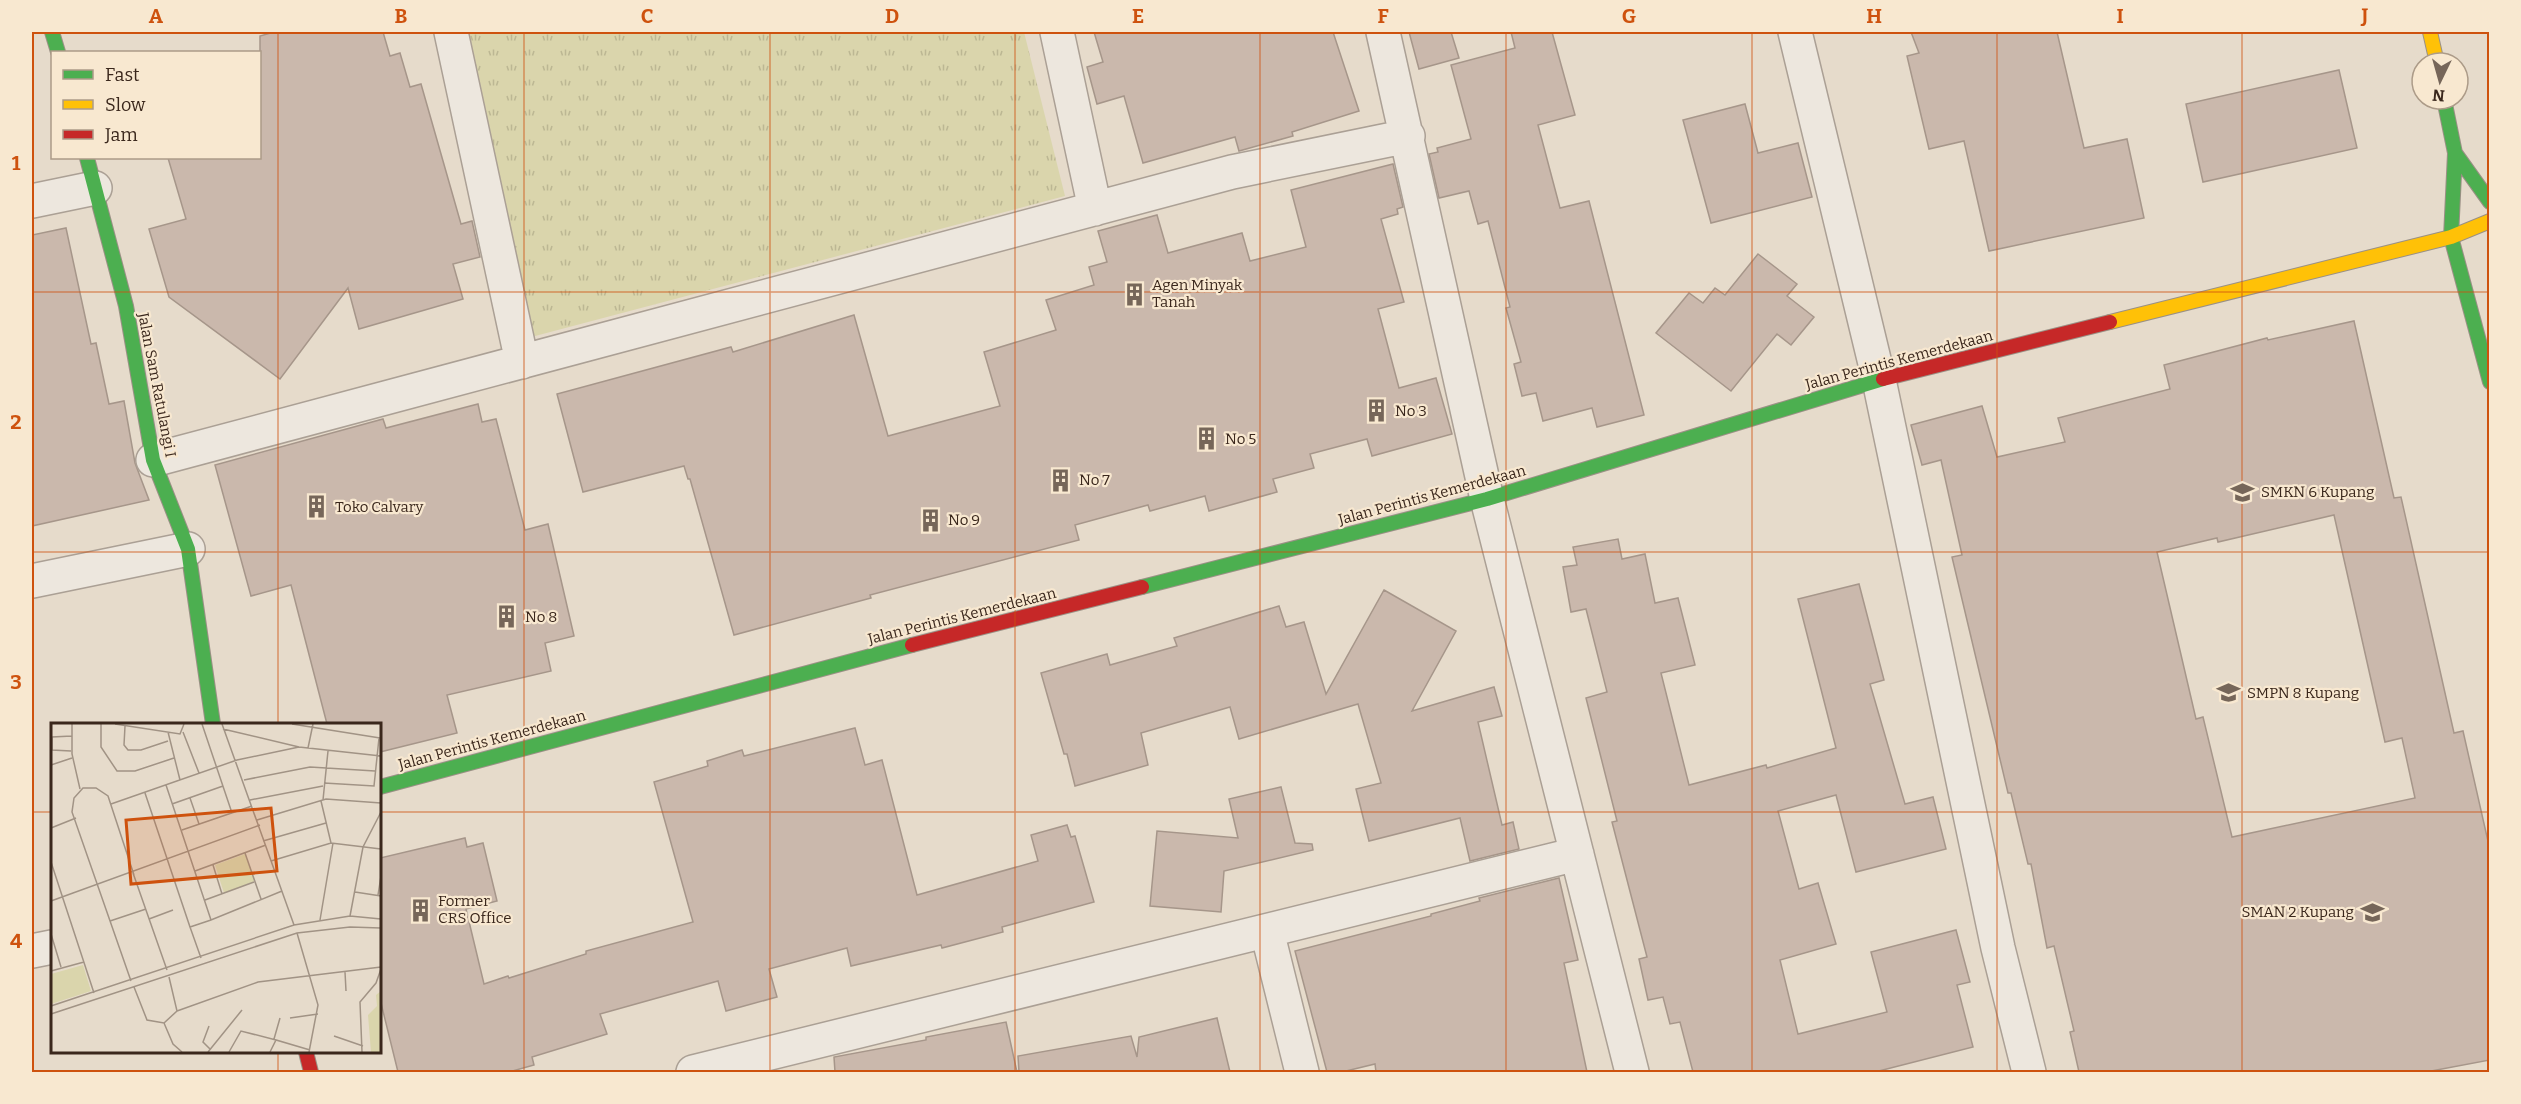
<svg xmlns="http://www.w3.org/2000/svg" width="2521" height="1104" font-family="Bitter,serif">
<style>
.grass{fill:url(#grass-tufts)}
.building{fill:#cab8ac;stroke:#a6968a;stroke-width:1.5;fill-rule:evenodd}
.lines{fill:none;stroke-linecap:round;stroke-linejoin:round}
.street-casing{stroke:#aba095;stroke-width:36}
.fast-casing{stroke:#9a9085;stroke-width:16}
.slow-casing{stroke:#9a9085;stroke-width:16}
.jam-casing{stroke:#9a9085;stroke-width:16}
.street{stroke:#ede7de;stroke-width:33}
.fast{stroke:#4caf50;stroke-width:14}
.slow{stroke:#ffc107;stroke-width:14}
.jam{stroke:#c62828;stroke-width:14}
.grid{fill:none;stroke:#ce520e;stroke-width:1.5;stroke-opacity:0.55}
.labels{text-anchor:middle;stroke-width:4.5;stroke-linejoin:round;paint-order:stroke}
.poi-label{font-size:15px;fill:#3a271c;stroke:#f8e8d0;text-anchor:start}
.street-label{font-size:15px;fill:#3a271c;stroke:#f8e8d0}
.inset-road{fill:none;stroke:#a19385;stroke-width:1.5}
.view{fill:#ce520e;fill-opacity:0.15;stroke:#ce520e;stroke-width:3}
.inset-edge{fill:none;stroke:#3a271c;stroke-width:3}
.neatline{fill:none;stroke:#ce520e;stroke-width:2}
.grid-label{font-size:20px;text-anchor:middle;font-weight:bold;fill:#ce520e}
</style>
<defs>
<pattern id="grass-tufts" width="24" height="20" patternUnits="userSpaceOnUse" patternTransform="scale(1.5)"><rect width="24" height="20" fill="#dad5ac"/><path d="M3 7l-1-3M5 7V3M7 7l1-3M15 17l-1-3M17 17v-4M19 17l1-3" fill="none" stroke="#bcb793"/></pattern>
</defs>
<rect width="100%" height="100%" fill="#e6dbcb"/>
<path class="grass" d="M440,32h584l41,164 -545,144z"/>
<path class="building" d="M274,32h109l7,24 10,-3 10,34 11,-3 40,140 11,-3 8,36 -27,7 10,35 -104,30 -11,-41 -68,91 -111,-82 -20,-68 37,-10 -18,-61h92v-122z
M1094,32h239l26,79 -67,21 1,4 -54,15 -4,-14 -92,26 -19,-67 -27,8 -10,-37 16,-5z
M1409,32h42l8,26 -40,11z
M1511,32h41l23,83 -37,10 22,83 29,-7 55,214 -47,12 -5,-19 -49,13 -7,-28 -14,3 -8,-32 7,-2 -15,-54 4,-1 -22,-86 -10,3 -9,-33 -30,7 -10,-44 9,-2 -1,-4 34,-9 -20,-74 64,-17z
M1911,32h146l27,116 43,-9 17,79 -155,33 -25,-110 -35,8 -22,-93 12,-3z
M2339,70l18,78 -154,34 -17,-78z
M1745,104l13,49 40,-10 14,54 -101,26 -28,-103z
M1393,164l10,43 -6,2 1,5 -17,5 23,83 -26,7 21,79 37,-10 16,56 -80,22 -5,-17 -57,15 4,14 -41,11 4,13 -68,19 -4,-15 -55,15 -2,-6 -73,20 4,15 -209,55 1,3 -137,37 -44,-156h-2l-4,-13 -101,26 -26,-98 174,-47 2,5 121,-37 34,121 112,-30 -16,-54 72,-22 -10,-30 48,-15 -5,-18 18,-5 -9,-31 59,-16 11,38 74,-20 8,28 56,-14 -15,-57z
M66,228l25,116 5,-1 13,61 15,-3 11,62 14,37 -117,26v-291z
M1758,254l39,30 -10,12 27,21 -23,28 -14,-11 -46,57 -75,-58 33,-40 14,10 12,-15 10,7z
M2354,321l40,177 7,-1 53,236 9,-2 27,119v210l-64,12h-347l-9,-40 4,-1 -20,-85 -7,2 -16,-84h-3l-17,-71h-3l-56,-236 10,-2 -21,-95 -19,5 -11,-40 71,-19 15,51 68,-15 -7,-24 112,-29 -6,-24 103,-27 1,2zM2334,515l51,227 17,-4 13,60 -183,39 -29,-120 -7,2 -39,-167 60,-14 1,4z
M478,404l4,18 14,-3 29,111 23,-6 26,112 -29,7 6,28 -104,24 10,38 -77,19v-28h-53l-36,-139 -40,11 -36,-131 168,-46 3,9z
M1618,539l4,20 23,-5 10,49 23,-5 17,67 -34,8 28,112 77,-20 1,3 69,-20 -38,-149 61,-15 25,96 -14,4 35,120 28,-7 13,52 -90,23 -20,-77 -58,16 21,78 19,-6 18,61 -56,16 18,74 89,-22 -16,-60 85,-22 14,52 -13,3 16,62 -98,25h-182l-13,-50 -10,2 -7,-27 -15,3 -9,-41 8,-2 -35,-135 5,-1 -31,-123 21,-6 -21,-83 -15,3 -8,-45 14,-2 -4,-18z
M1384,590l72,41 -44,80 82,-24 8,29 -24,6 24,103 11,-3 6,27 -49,12 -10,-43 -91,23 -13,-52 25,-6 -23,-79 -119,35 -9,-32 -89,26 7,32 -73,21 -8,-32h-3l-23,-81 66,-19 3,11 67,-19 -3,-8 105,-32 7,21 18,-5 22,72z
M855,728l10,37 17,-5 35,135 121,-34 -7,-26 36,-10 4,12 4,-1 19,66 -92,25 1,5 -61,16 -1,-3 -90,21 -4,-18 -78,21 8,28 -51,14 -8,-30 -118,33 7,20 -75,23 2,8 -25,7h-111l-18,-73v-141l85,-20 2,9 16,-4 14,58 -31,8 18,75 24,-8 1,2 77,-24v-3l107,-29 -39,-140 54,-16 -1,-5 35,-11 2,6z
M1281,787l14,56 17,1 1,6 -89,21 -3,41 -71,-6 7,-75 81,7 -9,-39z
M1559,878l19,82 -14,3 23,109h-211l-1,-8 -33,8h-15l-32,-121 136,-35v-2l49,-13 -1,-3z
M1217,1018l13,54h-211l-1,-16 113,-20 6,21 2,-20z
M1006,1022l11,50h-182l-1,-15 92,-17v-3z"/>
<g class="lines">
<defs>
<path id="street" d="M451,32l71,330
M1057,32l38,177
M1383,32l104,467 145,573
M1795,32l84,348 119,568 31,124
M32,201l63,-13
M153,460l1079,-288 176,-36
M32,581l156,-32
M1267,931l35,141
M32,951l20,-4
M693,1072l884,-218"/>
<path id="fast" d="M52,32l6,20
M2444,99l11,54 35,49
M2455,153l-4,84 39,145
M87,158l39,148 27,154 35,89 25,175
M1142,587l345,-88 396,-120
M380,787l532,-142"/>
<path id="slow" d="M2430,32l7,31
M2110,322l341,-85 39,-16"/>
<path id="jam" d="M1883,379l227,-57
M912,645l230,-58
M306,1052l5,20"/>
</defs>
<use href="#street" class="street-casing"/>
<use href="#fast" class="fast-casing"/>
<use href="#slow" class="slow-casing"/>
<use href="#jam" class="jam-casing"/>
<use href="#street" class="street"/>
<use href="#fast" class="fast"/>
<use href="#slow" class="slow"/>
<use href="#jam" class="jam"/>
</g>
<path class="grid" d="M278,32v692M524,32v1040M770,32v1040M1015,32v1040M1260,32v1040M1506,32v1040M1752,32v1040M1997,32v1040M2242,32v1040M32,292h2458M32,552h2458M32,812h20M380,812h2110M278,1052v20"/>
<defs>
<symbol id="building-bare" viewBox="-9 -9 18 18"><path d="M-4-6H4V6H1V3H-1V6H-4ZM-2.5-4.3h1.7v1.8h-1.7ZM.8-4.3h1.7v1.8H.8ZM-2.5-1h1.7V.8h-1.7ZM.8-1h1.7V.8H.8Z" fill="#766659" stroke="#f8e8d0" stroke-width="2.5" paint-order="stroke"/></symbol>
<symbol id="school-bare" viewBox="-9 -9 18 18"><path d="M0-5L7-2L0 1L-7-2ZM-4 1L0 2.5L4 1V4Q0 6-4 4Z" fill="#766659" stroke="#f8e8d0" stroke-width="2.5" paint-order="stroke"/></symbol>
</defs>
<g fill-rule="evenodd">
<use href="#building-bare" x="1118" y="278" width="33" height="33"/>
<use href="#building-bare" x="1360" y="394" width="33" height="33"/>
<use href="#building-bare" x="1190" y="422" width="33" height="33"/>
<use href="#building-bare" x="1044" y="464" width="33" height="33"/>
<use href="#school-bare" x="2226" y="476" width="33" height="33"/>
<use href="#building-bare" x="300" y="490" width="33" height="33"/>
<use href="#building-bare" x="914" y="504" width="33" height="33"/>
<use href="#building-bare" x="490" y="600" width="33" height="33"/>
<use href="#school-bare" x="2212" y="676" width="33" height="33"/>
<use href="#building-bare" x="404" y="894" width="33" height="33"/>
<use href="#school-bare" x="2356" y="896" width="33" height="33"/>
</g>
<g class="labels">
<g class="poi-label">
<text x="1152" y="290">Agen Minyak<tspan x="1152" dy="17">Tanah</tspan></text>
<text x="1395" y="416">No 3</text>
<text x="1225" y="444">No 5</text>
<text x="1079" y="485">No 7</text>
<text x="2261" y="497">SMKN 6 Kupang</text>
<text x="335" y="512">Toko Calvary</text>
<text x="948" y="525">No 9</text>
<text x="525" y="622">No 8</text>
<text x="2247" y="698">SMPN 8 Kupang</text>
<text x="438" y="906">Former<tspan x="438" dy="17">CRS Office</tspan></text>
<text x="2354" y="917" text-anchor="end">SMAN 2 Kupang</text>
</g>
<g class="street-label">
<text transform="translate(1899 360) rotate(-15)" y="5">Jalan Perintis Kemerdekaan</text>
<text transform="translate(157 385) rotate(79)" y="5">Jalan Sam Ratulangi I</text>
<text transform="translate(1432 495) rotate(-15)" y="5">Jalan Perintis Kemerdekaan</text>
<text transform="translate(962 616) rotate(-14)" y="5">Jalan Perintis Kemerdekaan</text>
<text transform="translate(492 740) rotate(-15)" y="5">Jalan Perintis Kemerdekaan</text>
</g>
</g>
<g transform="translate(51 723)">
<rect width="330" height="330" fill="#e6dbcb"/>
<path d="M194,131l10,27 -31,12 -9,-28zM330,268v61h-10l-3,-37 9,-9 -1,-11z" fill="#dad5ac"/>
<path d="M32,242l8,26 -40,13v-30z" fill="#dad5ac"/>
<path class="inset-road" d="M21,1v30l8,35M50,1v23l16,24h18l39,-13M64,1l65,10 4,-10M151,1l30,89M171,1l72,201M241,1l88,14M74,3l-1,19 4,5h13l27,-9M172,6l76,18 82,9M117,9l12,48M132,9l16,41M257,25l5,-24M20,28l-19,-1v-13l20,-1M0,42l21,-7M193,57l66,-13 65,4M273,60l50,3 5,-48M115,62l45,135 71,-29M94,70l45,134 21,-7M139,75l9,26M199,77l73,-14M272,77l5,-49M270,78l10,42M60,81l126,-44 62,-13M121,81l51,-18M206,97l69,-21 55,4M0,105l25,-10M131,107l70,-24M212,118l63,-18M194,130l16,46M220,138l60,-18 50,6M0,139l43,131M162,142l9,29M144,148l71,-26M82,150l34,97M304,169l26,4M327,172l3,-19M154,177l49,-18M0,178l209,-76M299,193l13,-69 18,-35M98,196l24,-9M269,197l13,-77M59,198l36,-12M139,204l11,31M246,210l21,72 -9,47M0,211l10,33M0,248l33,-9M294,249l1,19M80,258l-59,-169 2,-14 9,-10h13l12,8 26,79M83,264l13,33 17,3 13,-12 -8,-34M0,283l243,-81 56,-9 31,3M126,288l81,-29 123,-15M0,291l246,-81 53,-6 31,1M239,295l28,-4M113,300l9,21 9,8M158,303l-6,16 7,7M283,313l29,10M223,316l6,-21M157,329l34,-42M178,329l12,-21 35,9M219,329l6,-12 34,10M311,329l-2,-50 16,-19 5,-14"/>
<path class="view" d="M220,85l6,63 -146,13 -5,-64z"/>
<rect width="330" height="330" class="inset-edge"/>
</g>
<rect width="2521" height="1104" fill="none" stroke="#f8e8d0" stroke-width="66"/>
<rect x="51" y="51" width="210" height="108" fill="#f8e8d0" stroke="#ac9b88" stroke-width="1.5"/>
<rect x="63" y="70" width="30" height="9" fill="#4caf50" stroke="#ac9b88" stroke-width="1.5"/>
<text x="105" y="81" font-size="18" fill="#3a271c">Fast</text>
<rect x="63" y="100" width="30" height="9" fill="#ffc107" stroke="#ac9b88" stroke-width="1.5"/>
<text x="105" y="111" font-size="18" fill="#3a271c">Slow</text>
<rect x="63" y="130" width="30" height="9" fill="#c62828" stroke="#ac9b88" stroke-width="1.5"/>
<text x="105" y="141" font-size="18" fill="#3a271c">Jam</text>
<g transform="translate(2440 81) rotate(185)"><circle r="28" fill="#f8e8d0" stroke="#ac9b88" stroke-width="1.5"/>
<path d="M0-4.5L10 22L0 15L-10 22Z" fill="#766659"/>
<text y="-9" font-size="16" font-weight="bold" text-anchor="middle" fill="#3a271c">N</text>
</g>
<rect x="33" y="33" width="2455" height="1038" class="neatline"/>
<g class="grid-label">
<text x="156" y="23">A</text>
<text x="401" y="23">B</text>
<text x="647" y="23">C</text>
<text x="892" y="23">D</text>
<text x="1138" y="23">E</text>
<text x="1383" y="23">F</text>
<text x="1629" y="23">G</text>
<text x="1874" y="23">H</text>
<text x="2120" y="23">I</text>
<text x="2365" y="23">J</text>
<text x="16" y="170">1</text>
<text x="16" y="429">2</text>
<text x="16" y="689">3</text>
<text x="16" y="948">4</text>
</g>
</svg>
